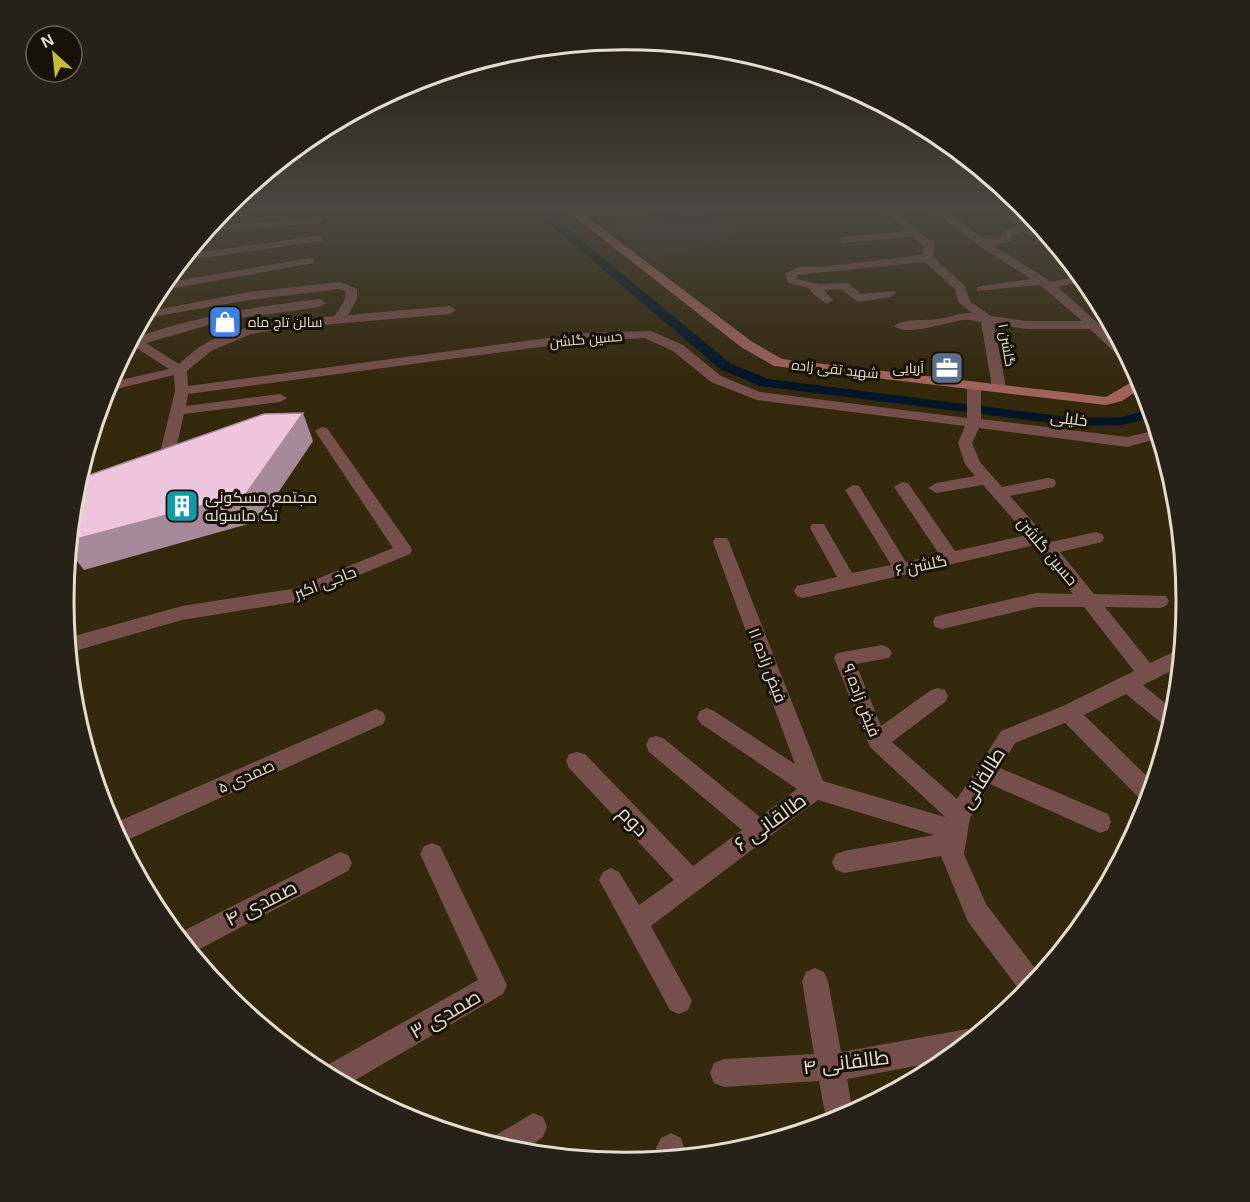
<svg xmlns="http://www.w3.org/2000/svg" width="1250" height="1202" font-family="Arial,Cairo,sans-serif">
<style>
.commercial{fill:#3e2b2f}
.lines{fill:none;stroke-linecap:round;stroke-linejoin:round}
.canal{fill:#001626;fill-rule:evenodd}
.street{fill:#754f4b;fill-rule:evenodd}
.secondary{fill:#9f635c;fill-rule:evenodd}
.shaded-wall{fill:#a78a9a}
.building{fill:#eec5dc;stroke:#a78a9a;stroke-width:1.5}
.labels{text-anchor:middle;stroke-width:6;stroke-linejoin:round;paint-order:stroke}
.far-poi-label{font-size:14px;fill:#e4dccd;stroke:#171107;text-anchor:start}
.far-street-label{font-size:14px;fill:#e4dccd;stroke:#171107}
.street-label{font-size:16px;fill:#e4dccd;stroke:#171107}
.poi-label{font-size:16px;fill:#e4dccd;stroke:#171107;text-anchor:start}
.near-street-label{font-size:20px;fill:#e4dccd;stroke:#171107}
.rim{fill:none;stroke:#e4dccd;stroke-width:3}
</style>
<rect width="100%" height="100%" fill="#34280d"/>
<path class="commercial" d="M585,210h78l-59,14z
M699,210l39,26 -86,23 -38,-28z"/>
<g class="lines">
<path class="canal" d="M533,210h12l185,153 38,16 308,39 46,-1 29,-8 3,8 -32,8 -46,1 -316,-40 -40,-17z"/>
<path class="street" d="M884,210h11l39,34 -1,13 32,29 5,15 21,15 35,5h56l-42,-36 -63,6v-4l4,-1 50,-7 -53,-34 -45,-35h12l39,29 17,-2 1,-6 16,-4 -18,-17h11l43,32 10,13 -6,-1 -34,-22 -12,3 -1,6 -19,4 60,37 29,-7 5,6 -28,6 64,58 9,16h-7l-34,-32h-64l-32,-5 12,63 -7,4 -7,-4 -11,-65c-6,-1 -12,-3 -18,-2 -16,2 -57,17 -69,6 10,-8 31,-5 44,-7 12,-1 21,-7 34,-6l-14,-11 -3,-13 -30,-27 -128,13v4l22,5 29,-1 13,11 33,-3 2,2 -6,4 -32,5 -17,-13 -17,1 9,10 -6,4 -15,-11 -3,-5 -21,-5 -3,-9 13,-7h21l103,-12 2,-8 -11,-10 -70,6 -5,-3 5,-3 64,-6z
M318,217l5,3 -1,2 -118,11 5,-6z
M317,236l4,1v4l-140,20 5,-7z
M310,258l4,1v4l-139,25 -13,-5 5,-6 9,4z
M340,282l17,7v10l-9,16 102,-9 6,4 -6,4 -164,14 -35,6 -40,17 -24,20 1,15 397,-53 66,-2 32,14 38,31 39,16 207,26v-33l7,-4 7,4v34l146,18 31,-7 2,8 -33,9 -148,-19 -7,15 8,19 22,25 46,-9 6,1 2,4 -2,4 -44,9 41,46 45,-10 6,2 2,4 -2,4 -42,10 34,42 72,2 3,5 -3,5 -6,2 -55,-1 45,56 32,-15 -1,18 -38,19 33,27 -6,18 -44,-36 -42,21 70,68 -6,21 -5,-2 -78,-79 -50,20 -15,25 108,46 3,8 -3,8 -8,3 -110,-49 -20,34 -6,36 22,50 55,72 -17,20 -56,-74 -27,-66 -97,17 -8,-3 -4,-8 4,-8 8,-3 90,-16 -116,-35 -167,126 41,75 -4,9 -9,4 -9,-4 -71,-130 4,-8 8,-4 8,4 20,33 35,-25 -105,-112 -3,-7 3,-7 8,-2 8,2 108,112 49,-36 -93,-78 -3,-7 3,-7 7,-2 7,2 97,79 37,-28 -97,-66 -3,-6 3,-6 7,-3 7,3 81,53 -82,-222 2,-4h12l2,4 94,239 122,36 -75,-70 -36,-89 3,-5 45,-8 7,3 3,5 -3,5 -33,6 25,62 50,-36 7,-2 7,2 3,6 -3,6 -53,40 65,57 44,-68 62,-25 71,-35 -50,-64h-48l-94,22 -7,-2 -2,-5 2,-5 7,-2 94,-22 37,1 -38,-49 -232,53 -6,-2 -3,-5 3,-5 40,-9 -27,-49 2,-4h12l28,49 39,-8 -46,-75 8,-5 6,1 47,76 33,-8 -45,-67 8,-5 6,1 47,68 72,-16 -44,-50 -47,8 -8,-5 8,-5 39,-7 -10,-12 -7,-21 7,-17 -208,-26 -46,-18 -38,-31 -28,-13 -60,3 -397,53 -2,12 94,-12 7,4 -7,4 -96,12 -12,53 -6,5h-10l-3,-3 4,-4 18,-74 -1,-16 -70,17 3,-9 62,-14 -37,-24 -3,-3 6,-11 5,5c58,-20 119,-30 180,-37l6,4 -6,4 -94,13 -80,23 33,21c7,-6 14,-13 22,-18 36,-23 92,-26 134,-30l10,-17v-8l-6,-2 -90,11 -108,19 4,-7 104,-20z
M322,427l5,1 83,118 2,4 -2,4 -116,48 -112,18 -114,33 -1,-15 115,-32 110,-17 101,-41 -78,-117z
M376,709l7,3 3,6 -3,6 -260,118 -3,1 -10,-18z
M432,843l8,3 67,139 -4,9 -158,92 -25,-14 2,-4 156,-88 -58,-126 4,-8z
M340,852l8,3 4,8 -4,8 -156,82 -17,-18z
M815,968l9,4 4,9 13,71 126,-23 10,6 -30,25 -100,19 6,34 -26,11 -8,-43 -95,6 -10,-4 -4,-10 4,-10 10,-4 90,-5 -12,-73 4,-9z
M533,1113l10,4 4,10 -4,10 -23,16 -32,-9 3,-6z
M671,1133l10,5 6,19 -28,3 -3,-12 5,-10z"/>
<path class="secondary" d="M566,210h12l173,131 31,18 324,38 31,-18 3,-1 4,8 -22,15 -16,4 -332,-39 -33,-19z"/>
</g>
<path class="shaded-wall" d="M303,413l10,28 -54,80 -175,49 -16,-20 1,-9z"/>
<path class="building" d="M303,413l-57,81 -177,47 5,-50 4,-12 186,-65z"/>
<linearGradient id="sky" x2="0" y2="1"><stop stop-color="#1d1607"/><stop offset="0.55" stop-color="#4a4840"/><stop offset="1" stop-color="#4a4840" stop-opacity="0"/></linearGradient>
<rect width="1250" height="379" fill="url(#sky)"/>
<defs>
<symbol id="shop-square" viewBox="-11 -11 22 22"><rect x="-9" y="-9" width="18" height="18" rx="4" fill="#3f7fe0" stroke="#171107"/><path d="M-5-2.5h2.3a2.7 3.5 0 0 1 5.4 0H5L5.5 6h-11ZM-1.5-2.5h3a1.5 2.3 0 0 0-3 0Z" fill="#fff"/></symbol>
<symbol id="office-square" viewBox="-11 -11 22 22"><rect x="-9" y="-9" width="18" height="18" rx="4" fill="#5c6f8a" stroke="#171107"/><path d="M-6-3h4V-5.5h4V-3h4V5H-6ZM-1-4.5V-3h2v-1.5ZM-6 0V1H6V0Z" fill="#fff"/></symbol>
<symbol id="building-square" viewBox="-11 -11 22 22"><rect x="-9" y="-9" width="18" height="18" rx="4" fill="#0f9aa8" stroke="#171107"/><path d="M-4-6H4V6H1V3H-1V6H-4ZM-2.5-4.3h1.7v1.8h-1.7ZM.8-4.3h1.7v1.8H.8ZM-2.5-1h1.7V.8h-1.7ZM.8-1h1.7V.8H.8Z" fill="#fff"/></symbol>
</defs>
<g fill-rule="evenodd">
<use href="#shop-square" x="206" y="303" width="38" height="38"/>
<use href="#office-square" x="928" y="349" width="38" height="38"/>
<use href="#building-square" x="163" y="487" width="38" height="38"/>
</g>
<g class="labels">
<g class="far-poi-label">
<text x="248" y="327">سالن تاج ماه</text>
<text x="924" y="373" text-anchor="end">آریایی</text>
</g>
<g class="far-street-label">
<text transform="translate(586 339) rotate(-5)" y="5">حسین گلشن</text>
<text transform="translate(1007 345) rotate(80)" y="5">گلشن ۱</text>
<text transform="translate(835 369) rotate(6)" y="5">شهید تقی زاده</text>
</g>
<g class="street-label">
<text transform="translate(1069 418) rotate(7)" y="6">خلیلی</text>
<text transform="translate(1048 551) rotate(50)" y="6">حسین گلشن</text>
<text transform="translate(921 565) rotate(-12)" y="6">گلشن ۶</text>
<text transform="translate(325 582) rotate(-21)" y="6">حاجی اکبر</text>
<text transform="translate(768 665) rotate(69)" y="6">فیض زاده ۱۱</text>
<text transform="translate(862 700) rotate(69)" y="6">فیض زاده ۹</text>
<text transform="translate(246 776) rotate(-24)" y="6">صمدی ۵</text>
</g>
<g class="poi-label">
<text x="205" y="503">مجتمع مسکونی<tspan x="205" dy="18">تک ماسوله</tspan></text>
</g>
<g class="near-street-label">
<text transform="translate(982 778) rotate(-58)" y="7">طالقانی</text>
<text transform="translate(633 821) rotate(46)" y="7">دوم</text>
<text transform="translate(770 822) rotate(-36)" y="7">طالقانی ۶</text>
<text transform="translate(261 903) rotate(-27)" y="7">صمدی ۴</text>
<text transform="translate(445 1014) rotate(-30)" y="7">صمدی ۳</text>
<text transform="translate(846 1062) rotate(-7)" y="7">طالقانی ۴</text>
</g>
</g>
<path d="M0 0H1250V1202H0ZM74 601a551 551 0 1 1 1102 0a551 551 0 1 1-1102 0Z" fill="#272117" fill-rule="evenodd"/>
<path class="rim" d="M74 601a551 551 0 1 1 1102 0a551 551 0 1 1-1102 0Z"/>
<g transform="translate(54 54) rotate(333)"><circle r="28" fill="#171107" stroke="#696256" stroke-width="1.5"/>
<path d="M0-4.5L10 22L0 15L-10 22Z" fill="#cbba39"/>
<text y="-9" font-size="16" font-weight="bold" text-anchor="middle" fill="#e4dccd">N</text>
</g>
</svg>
